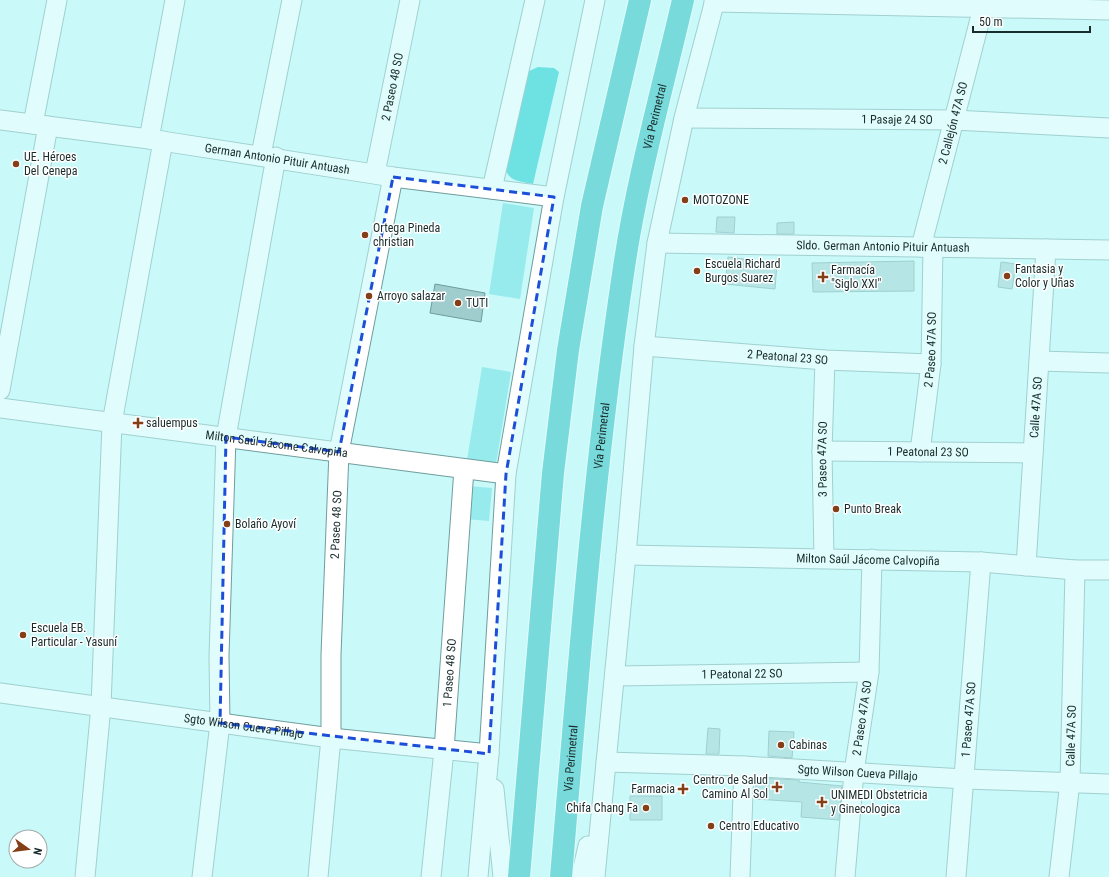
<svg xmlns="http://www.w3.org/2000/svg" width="1109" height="877" font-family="'Roboto Condensed',sans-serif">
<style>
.green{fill:#97ebec}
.water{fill:#00c5c8}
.building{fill:#9fcdce;stroke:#6f9c9c}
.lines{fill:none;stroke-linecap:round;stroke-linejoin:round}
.minor-casing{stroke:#709d9d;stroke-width:21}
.highway-casing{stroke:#fff;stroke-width:24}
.minor{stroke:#fff;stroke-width:19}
.highway{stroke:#1ab4b6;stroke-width:22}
.marked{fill:none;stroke:#1d4ed8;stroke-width:3;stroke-dasharray:8 5;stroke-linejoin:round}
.poi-dot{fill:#843f18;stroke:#fff;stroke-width:1.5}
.labels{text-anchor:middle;stroke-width:3;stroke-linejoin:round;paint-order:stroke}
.street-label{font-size:12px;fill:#192b2b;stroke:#fff}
.poi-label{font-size:12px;fill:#192b2b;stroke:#fff;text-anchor:start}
</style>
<rect width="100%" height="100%" fill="#c9f9f9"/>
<path class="green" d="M503,203l31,5 -14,91 -31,-5z
M482,367l29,5 -15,92 -29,-4z
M468,486l24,2 -3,33 -24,-2z"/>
<path class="water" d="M538,67l16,1 5,4 -26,112c-15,-3 -25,-2 -29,-19l23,-93z"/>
<path class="building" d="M717,217h18l-1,16 -18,-1z
M794,222v12h-17v-11z
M728,257l49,6 -2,26 -50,-5z
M914,261v30l-101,1 -1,-29z
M1001,262l15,2 -4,25 -14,-2z
M435,284l50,9 -4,29 -51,-9z
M708,728l12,1 -1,25h-13z
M769,731l25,1 -2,26 -24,-2z
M756,778l43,2v2l43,4 -3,34 -38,-3 1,-15 -47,-3z
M630,796h32v24h-32z"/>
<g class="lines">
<defs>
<g id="minor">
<path d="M714,2l395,8"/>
<path id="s1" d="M684,118l269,2 156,8"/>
<path id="s2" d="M0,120l149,19 244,38 161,20"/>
<path d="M33,124l24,-124"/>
<path d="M149,139l26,-139"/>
<path d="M261,155l31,-155"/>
<path id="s3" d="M375,173l35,-173"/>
<path d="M492,189l43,-189"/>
<path id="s4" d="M657,243l452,7"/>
<path id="s5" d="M921,247l64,-247"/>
<path id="s6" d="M644,346l181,14 106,4"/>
<path d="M1039,361l70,2"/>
<path d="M0,390l48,-264"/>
<path id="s7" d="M0,408l506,66"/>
<path id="s8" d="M822,451l211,2"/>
<path id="s9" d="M920,452l11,-88 2,-117"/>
<path id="s10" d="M626,555l355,7 94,8h34"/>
<path id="s11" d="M824,558l-2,-107 3,-91"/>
<path id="s12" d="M1026,566l20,-317"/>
<path id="s13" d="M615,676l254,-4"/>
<path id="s14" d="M0,693l331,45 158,16"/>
<path id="s15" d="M606,762l138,4 220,13 145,5"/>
<path d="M494,789l9,88"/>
<path d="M85,877l16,-171 11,-283 51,-282"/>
<path d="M202,877l18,-154 -1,-67 7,-219 50,-280"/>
<path id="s16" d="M318,877l13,-139v-83l8,-203 54,-275"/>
<path id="s17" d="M431,877l13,-127 20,-281"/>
<path d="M478,877l11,-123 17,-280 48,-277 41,-197"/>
<path d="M581,877l7,-31"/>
<path d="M595,877l31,-322 18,-209 13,-103 27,-125 31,-118"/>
<path d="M740,877l4,-111"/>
<path id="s18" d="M845,877l9,-105 15,-100 3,-113"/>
<path id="s19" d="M956,877l25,-315"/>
<path id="s20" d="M1059,877l11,-95 5,-212"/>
</g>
<g id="highway">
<path d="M519,877l34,-404 15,-123 24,-144 48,-206"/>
<path id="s21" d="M561,877c17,-201 32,-403 62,-603 13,-92 39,-183 60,-274"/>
</g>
</defs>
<use href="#minor" class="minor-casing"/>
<use href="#highway" class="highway-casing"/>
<use href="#minor" class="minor"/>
<use href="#highway" class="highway"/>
</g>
<path d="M0 0H1109V877H0ZM393,177l161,20 -48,277 -17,280 -269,-31 6,-286 113,15z" fill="#c9f9f9" fill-opacity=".55" fill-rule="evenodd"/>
<path class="marked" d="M393,177l161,20 -48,277 -17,280 -269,-31 6,-286 113,15z"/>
<g class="poi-dot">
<circle cx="16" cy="164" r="4"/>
<circle cx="685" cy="200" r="4"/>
<circle cx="365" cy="235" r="4"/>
<circle cx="697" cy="271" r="4"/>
<circle cx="1007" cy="276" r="4"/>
<path d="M821 271h4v4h4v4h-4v4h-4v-4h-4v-4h4z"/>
<circle cx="369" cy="296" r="4"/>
<circle cx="458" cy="303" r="4"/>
<path d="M136 417h4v4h4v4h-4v4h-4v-4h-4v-4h4z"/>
<circle cx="836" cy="509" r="4"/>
<circle cx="227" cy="524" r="4"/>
<circle cx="23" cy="635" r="4"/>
<circle cx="781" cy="745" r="4"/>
<path d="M775 781h4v4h4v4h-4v4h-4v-4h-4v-4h4z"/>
<path d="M681 783h4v4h4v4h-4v4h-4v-4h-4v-4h4z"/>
<path d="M820 796h4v4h4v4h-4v4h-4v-4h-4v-4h4z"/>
<circle cx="646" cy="808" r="4"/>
<circle cx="711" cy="826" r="4"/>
</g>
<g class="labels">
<g class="street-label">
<text dy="4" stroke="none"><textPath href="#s3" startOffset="88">2 Paseo 48 SO</textPath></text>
<text dy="4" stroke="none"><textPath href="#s21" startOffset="767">Vía Perimetral</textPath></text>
<text dy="4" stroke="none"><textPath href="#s1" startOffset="213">1 Pasaje 24 SO</textPath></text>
<text dy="4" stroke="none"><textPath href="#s5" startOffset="128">2 Callejón 47A SO</textPath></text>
<text dy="4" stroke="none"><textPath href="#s2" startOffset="280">German Antonio Pituir Antuash</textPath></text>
<text dy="4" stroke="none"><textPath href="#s4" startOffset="226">Sldo. German Antonio Pituir Antuash</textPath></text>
<text dy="4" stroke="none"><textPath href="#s9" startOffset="103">2 Paseo 47A SO</textPath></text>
<text dy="4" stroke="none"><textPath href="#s6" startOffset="144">2 Peatonal 23 SO</textPath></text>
<text dy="4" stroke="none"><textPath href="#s12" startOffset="159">Calle 47A SO</textPath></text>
<text dy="4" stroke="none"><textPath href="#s21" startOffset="443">Vía Perimetral</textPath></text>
<text dy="4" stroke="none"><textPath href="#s7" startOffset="279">Milton Saúl Jácome Calvopiña</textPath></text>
<text dy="4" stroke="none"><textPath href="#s8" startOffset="106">1 Peatonal 23 SO</textPath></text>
<text dy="4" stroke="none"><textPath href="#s11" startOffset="99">3 Paseo 47A SO</textPath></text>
<text dy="4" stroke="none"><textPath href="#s16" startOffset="353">2 Paseo 48 SO</textPath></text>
<text dy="4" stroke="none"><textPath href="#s10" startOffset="242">Milton Saúl Jácome Calvopiña</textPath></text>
<text dy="4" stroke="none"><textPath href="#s17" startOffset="205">1 Paseo 48 SO</textPath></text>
<text dy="4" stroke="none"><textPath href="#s13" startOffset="127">1 Peatonal 22 SO</textPath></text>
<text dy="4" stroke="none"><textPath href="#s18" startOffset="160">2 Paseo 47A SO</textPath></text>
<text dy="4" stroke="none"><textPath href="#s19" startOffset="158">1 Paseo 47A SO</textPath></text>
<text dy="4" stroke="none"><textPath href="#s14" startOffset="246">Sgto Wilson Cueva Pillajo</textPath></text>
<text dy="4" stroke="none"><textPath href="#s20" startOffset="142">Calle 47A SO</textPath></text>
<text dy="4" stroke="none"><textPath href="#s21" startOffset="119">Vía Perimetral</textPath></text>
<text dy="4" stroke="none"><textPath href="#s15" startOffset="252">Sgto Wilson Cueva Pillajo</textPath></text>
</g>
<g class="poi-label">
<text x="24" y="161">UE. Héroes<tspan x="24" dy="14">Del Cenepa</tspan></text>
<text x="693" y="204">MOTOZONE</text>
<text x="373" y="232">Ortega Pineda<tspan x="373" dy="14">christian</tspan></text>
<text x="705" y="268">Escuela Richard<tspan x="705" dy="14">Burgos Suarez</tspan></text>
<text x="1015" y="273">Fantasia y<tspan x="1015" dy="14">Color y Uñas</tspan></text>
<text x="831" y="274">Farmacía<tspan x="831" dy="14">"Siglo XXI"</tspan></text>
<text x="377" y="300">Arroyo salazar</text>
<text x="466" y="307">TUTI</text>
<text x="146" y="427">saluempus</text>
<text x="844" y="513">Punto Break</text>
<text x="235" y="528">Bolaño Ayoví</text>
<text x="31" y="632">Escuela EB.<tspan x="31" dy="14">Particular - Yasuní</tspan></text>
<text x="789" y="749">Cabinas</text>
<text x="768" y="784" text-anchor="end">Centro de Salud<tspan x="768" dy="14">Camino Al Sol</tspan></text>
<text x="675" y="793" text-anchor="end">Farmacia</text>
<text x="831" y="799">UNIMEDI Obstetricia<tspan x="831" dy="14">y Ginecologica</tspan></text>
<text x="638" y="812" text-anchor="end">Chifa Chang Fa</text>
<text x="719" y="830">Centro Educativo</text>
</g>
</g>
<g transform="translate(28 849) rotate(104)"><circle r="19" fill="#ffffff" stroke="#a3aaaa"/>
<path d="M0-3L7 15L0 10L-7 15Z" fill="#843f18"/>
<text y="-6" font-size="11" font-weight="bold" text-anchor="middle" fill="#192b2b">N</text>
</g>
<path d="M973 26v6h117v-6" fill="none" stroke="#192b2b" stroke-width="2"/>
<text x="979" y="26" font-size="12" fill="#192b2b" stroke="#ffffff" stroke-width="3" paint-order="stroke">50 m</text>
</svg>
